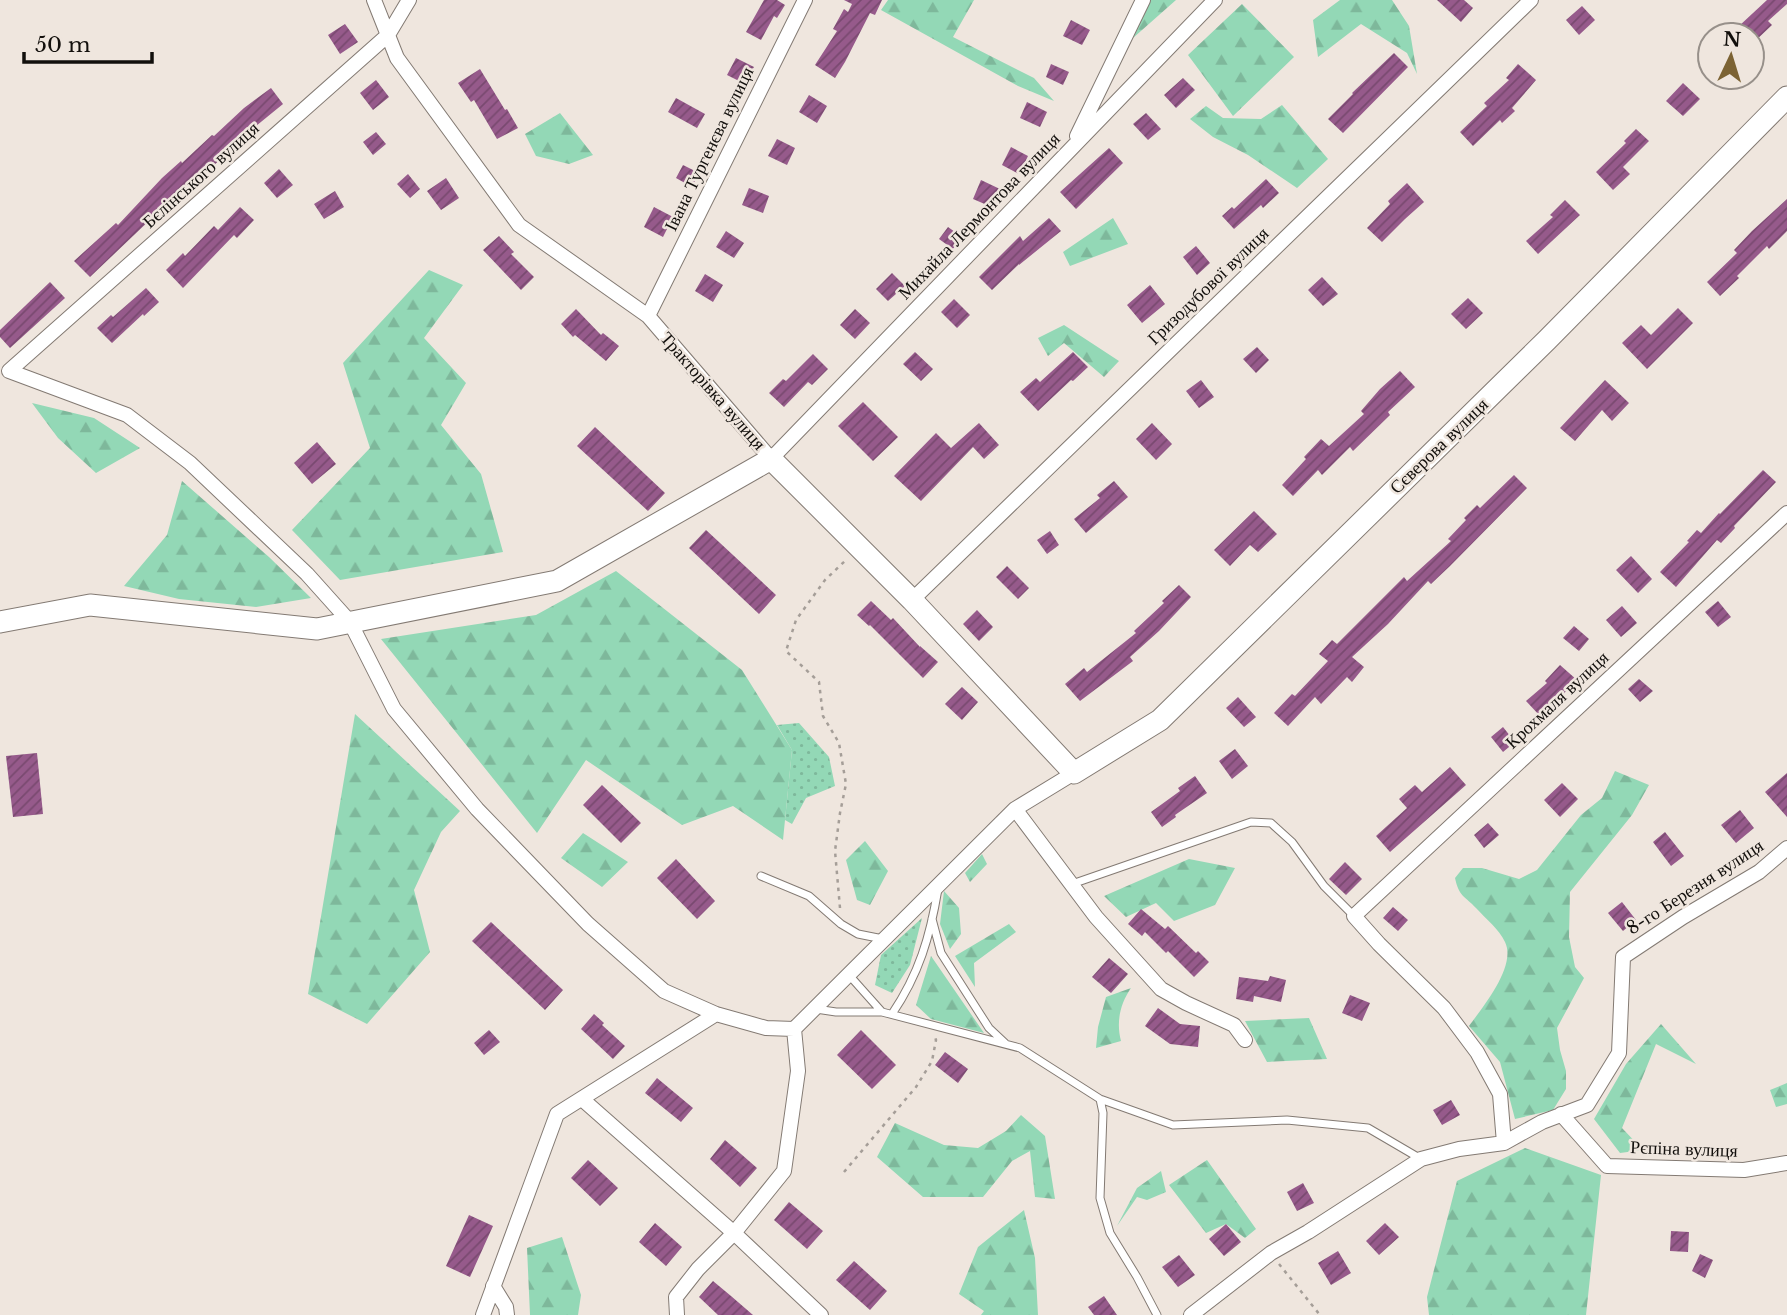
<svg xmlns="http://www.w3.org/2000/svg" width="1787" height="1315" font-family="'Libre Baskerville',serif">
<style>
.grass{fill:url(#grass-dots)}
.forest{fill:url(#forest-firs)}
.building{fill:url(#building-hatch)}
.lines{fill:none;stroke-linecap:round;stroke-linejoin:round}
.lane-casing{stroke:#837a73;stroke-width:9}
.street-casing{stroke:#837a73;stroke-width:16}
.secondary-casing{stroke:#837a73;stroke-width:23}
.path{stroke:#a59e98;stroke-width:2.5;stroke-dasharray:3.5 5;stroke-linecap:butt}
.lane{stroke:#fff;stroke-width:7}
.street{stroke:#fff;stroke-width:14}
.secondary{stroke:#fff;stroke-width:21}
.labels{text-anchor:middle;stroke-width:5;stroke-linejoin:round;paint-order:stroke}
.street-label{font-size:18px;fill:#120f0c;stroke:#efe6de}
</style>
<defs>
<pattern id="grass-dots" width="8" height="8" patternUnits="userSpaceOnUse" patternTransform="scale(1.75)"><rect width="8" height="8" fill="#93d8b6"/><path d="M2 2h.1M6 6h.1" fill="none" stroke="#7eb89b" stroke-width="1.8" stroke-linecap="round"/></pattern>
<pattern id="forest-firs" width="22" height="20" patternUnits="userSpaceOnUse" patternTransform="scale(1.75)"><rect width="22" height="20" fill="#93d8b6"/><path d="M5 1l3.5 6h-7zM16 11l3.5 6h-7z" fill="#7eb89b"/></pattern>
<pattern id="building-hatch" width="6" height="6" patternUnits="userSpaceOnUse" patternTransform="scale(1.75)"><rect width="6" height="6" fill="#965a8b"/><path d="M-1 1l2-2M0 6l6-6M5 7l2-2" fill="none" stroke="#794970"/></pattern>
</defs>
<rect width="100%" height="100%" fill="#efe6de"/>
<path class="grass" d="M799,723l30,34 6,29 -29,12 -14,26 -7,-4 7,-70 -15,-25z
M922,918l-12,47 -18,28 -17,-8 6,-30z"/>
<path class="forest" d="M888,0h86l-21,37 81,41 20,23 -36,-15 -137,-76z
M1151,0h25l-43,38z
M1340,0h52l17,26 8,48 -10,-21 -46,-29 -43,33 -5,-37z
M1242,4l52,53 -61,59 -45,-61z
M1282,105l46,54 -31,29 -49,-33 -35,-18 -23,-18 16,-13 17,12 38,1z
M560,113l33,42 -24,9 -33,-8 -11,-22z
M1113,218l15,26 -58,22 -7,-14z
M429,270l34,15 -39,53 42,45 -25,42 40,49 22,78 -163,28 -48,-50 78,-82 -27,-85z
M1064,325l55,36 -15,16 -40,-34 -16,13 -10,-18z
M32,403l62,15 46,30 -44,25 -38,-35z
M182,481l87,76 42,41 -55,9 -77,-8 -55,-13 43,-51z
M616,571l126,99 50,80 -9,90 -50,-34 -51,19 -96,-65 -49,73 -156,-194 155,-24z
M355,714l105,97 -19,21 -27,58 16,62 -63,72 -59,-30z
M1615,771l34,14 -17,30 -62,77 -1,45 6,30 9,11 -27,50 3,22 6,21v18l-13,21 -38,9 -15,-57 -31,-36c13,-18 48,-60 36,-84 -6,-13 -19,-23 -29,-34 -11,-12 -17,-11 -21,-30l8,-10h19l37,11 18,-9 44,-55 21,-17z
M583,833l45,29 -26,25 -41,-29z
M865,841l23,30 -18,34 -13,-5 -11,-40z
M982,854l5,10 -17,18 -5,-9z
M1189,859l46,9 -20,37 -41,16 -18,-18 -30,14 -22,-21z
M944,891l15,17 2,26 -11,15 -10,-25z
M1009,924l7,8 -42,31 1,24 -20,-31z
M931,956l53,77 -53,-14 -15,-14z
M1131,988c-11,16 -15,34 -10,53l-25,7 2,-21 8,-30z
M1309,1018l18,41 -60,3 -22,-41z
M1661,1024l35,40 -40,-20 -34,84 21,22 -23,3 -26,-34 32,-55z
M1787,1083v21l-11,3 -6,-17z
M1021,1115l24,21 10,63 -20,-2 -5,-46 -18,10 -29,36h-60l-46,-40 18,-34 49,22 34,3 28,-17z
M1525,1148l76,27 -15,140h-157l-2,-18 30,-116z
M1207,1160l49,69 -11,9 -19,-14 -20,9 -37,-48z
M1161,1171l5,21 -19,8 -10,-3 -20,29 20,-38z
M1024,1210l11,48 3,57h-57l3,-4 -25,-17 19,-47z
M562,1237l19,58 -3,20h-48l-3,-67z"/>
<path class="building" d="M764,0h13l8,5 -8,13 -3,-2 -13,24 -15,-8z
M844,0h38l-7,15 -5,-2 -25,49 -10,16 -20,-13 22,-34 -4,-2 11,-20 4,3 4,-8z
M1437,0h27l9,8 -12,14z
M1767,0h20v4l-19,17 4,4 -19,18 -1,-8h-7l-7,-8z
M1582,6l13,14 -16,15 -13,-15z
M1071,20l19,10 -8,15 -19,-9z
M345,24l13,18 -18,12 -12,-19z
M1394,53l14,14 -65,66 -15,-14 25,-25 -1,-1z
M736,58l18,9 -9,17 -18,-9z
M1051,64l18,8 -6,13 -17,-8z
M1518,64l18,16 -24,28 3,3 -13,12 -2,-3 -27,26 -13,-14 27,-26 -3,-3 25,-23 -3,-2z
M480,69l25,41 2,-1 11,19 -21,11 -23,-39 -3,2 -13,-19z
M1183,78l12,12 -19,18 -12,-13z
M376,80l13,17 -16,13 -13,-17z
M1683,83l17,16 -17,17 -17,-15z
M271,88l12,16 -27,22 1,1 -44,39 -2,-1 -34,29 -87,83 -16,-16 42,-38 2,2 44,-47 19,-17 1,2 30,-28 2,1 30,-28z
M809,95l18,11 -10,17 -18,-11z
M676,98l29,16 -8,14 -29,-16z
M1027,102l20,10 -7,15 -20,-9z
M1146,113l15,16 -13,11 -15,-16z
M1636,129l13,12 -26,26 7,7 -17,16 -17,-18 30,-29 -2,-2z
M376,132l10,12 -13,11 -10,-13z
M777,139l18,9 -8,17 -19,-9z
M1011,147l17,9 -9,18 -17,-9z
M1109,148l14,15 -47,46 -16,-17z
M683,165l16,8 -7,14 -16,-9z
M279,169l14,16 -16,13 -13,-15z
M408,174l12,15 -10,9 -13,-14z
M446,178l13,20 -18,12 -14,-19z
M1266,179l13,14 -16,15 -2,-3 -27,24 -12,-13 10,-9 2,2z
M981,180l21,10 -8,18 -21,-9z
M1407,183l17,19 -19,17 -23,23 -15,-14 23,-24 -2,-3z
M749,188l20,8 -6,17 -21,-8z
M335,191l9,16 -20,12 -10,-15z
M1787,199v32l-18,18 -2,-3 -30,30 2,2 -19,18 -13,-14 30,-29 -3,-3 18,-19z
M1565,200l15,15 -42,39 -12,-13 27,-24 -3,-2z
M240,207l14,13 -17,18 -3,-3 -51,53 -17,-18 17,-17 2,3 29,-30 4,4z
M654,207l19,10 -10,20 -19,-10z
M1049,218l12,13 -42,34v-1l-27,26 -13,-13 41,-41 3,5z
M948,227l14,10 -9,12 -14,-10z
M726,231l18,12 -10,15 -18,-11z
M499,236l15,16 -3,2 23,23 -13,13 -38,-40z
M1196,246l14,17 -13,12 -14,-18z
M892,273l13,13 -17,15 -12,-12z
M705,274l18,11 -10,17 -18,-11z
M1322,277l16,17 -15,12 -15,-16z
M50,282l15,16 -55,50 -10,-11v-7z
M1150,285l15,19 -23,19 -15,-18z
M146,288l13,14 -15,14 -1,-2 -31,29 -15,-15 14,-13 2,2z
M1468,298l15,15 -17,16 -15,-15z
M954,299l16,16 -13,13 -16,-16z
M1678,308l15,15 -46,46 -25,-26 19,-18 10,10z
M576,309l25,26 2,-2 16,13 -13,15 -31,-26 -2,2 -12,-13z
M855,309l15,14 -15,16 -15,-14z
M1257,347l12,13 -13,13 -13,-14z
M915,352l18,17 -12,12 -18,-17z
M1073,352l15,15 -15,14 -2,-1 -33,31 -18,-19 16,-14 4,4z
M813,354l15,15 -16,16 -4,-3 -24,25 -15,-14 14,-14 3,2z
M1400,371l15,16 -27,25 2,3 -37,36 -3,-4 -28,28 -4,-5 -25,26 -11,-11 24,-26 -2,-2 17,-18 8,7 35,-32 -3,-3 19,-22z
M1201,380l13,17 -15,11 -13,-17z
M1605,380l24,23 -17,18 -10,-11 -27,31 -15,-13z
M863,402l35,35 -25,24 -35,-35z
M979,423l20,22 -15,14 -11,-12 -52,54 -27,-25 42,-43 15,15z
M1152,423l20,21 -16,16 -20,-21z
M595,427l70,66 -17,18 -71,-65z
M317,442l19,22 -24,20 -18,-21z
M1763,470l13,12 -42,44 1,2 -14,15 -4,-3 -41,47 -16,-15 29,-30 -2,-1 10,-11 4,3 18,-20 1,1z
M1514,475l13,13 -77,78 -19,18 -3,-3 -40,43 -36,33 12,10 -12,15 -5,-5 -26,27 -6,-7 -27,29 -14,-13 18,-19 3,2 33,-35 -9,-7 13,-14 5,4 67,-67 3,4 44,-40 -3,-2 18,-19 -2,-2 13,-13 3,3z
M1114,481l14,16 -42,36 -12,-14 26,-21 -3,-3z
M1254,511l23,23 -19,18 -8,-7 -20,21 -16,-16z
M706,530l70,65 -17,19 -70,-66z
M1050,531l9,14 -12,9 -10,-14z
M1631,556l21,23 -14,14 -22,-23z
M1007,566l22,22 -11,11 -22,-22z
M1179,585l12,12 -32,34 -29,26 3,4 -53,40 -15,-17 19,-16 3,4 49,-39 -2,-2 30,-28 -2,-2z
M871,601l20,19 2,-2 27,29v-1l18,16 -15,16 -53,-53 -1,1 -12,-11z
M1718,601l13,16 -13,10 -13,-15z
M1622,606l15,17 -16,14 -15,-17z
M977,610l16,17 -14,14 -16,-17z
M1574,626l15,13 -10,12 -16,-13z
M1560,665l17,15 -36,37 -15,-16 21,-18 -2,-2z
M1639,679l14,12 -13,11 -12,-13z
M962,687l16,15 -16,18 -17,-16z
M1238,697l18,20 -12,10 -18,-19z
M1503,727l12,15 -12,10 -12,-15z
M1235,749l13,17 -16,13 -13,-18z
M37,753l6,61 -30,3 -7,-61z
M1450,767l16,18 -76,67 -14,-16 31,-28 -8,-9 16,-14 7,7z
M1787,773v44l-22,-25z
M1195,776l12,17 -32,22 1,2 -14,10 -11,-15 29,-21 -2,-3z
M1562,783l16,16 -18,18 -16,-17z
M602,785l39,38 -20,20 -38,-38z
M1740,810l14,18 -18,15 -15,-18z
M1488,823l11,12 -15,13 -10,-13z
M1665,832l19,24 -13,10 -18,-24z
M676,859l39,42 -18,18 -40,-41z
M1345,862l17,17 -16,16 -17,-16z
M1622,902l14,18 -13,11 -15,-18z
M1393,907l15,13 -10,11 -15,-13z
M1141,909l24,20 3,-3 28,27 2,-2 11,11 -15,15 -26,-26 -2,2 -21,-21 -3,4 -14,-12z
M491,922l72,68 -18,20 -73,-69z
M1109,958l19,16 -17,19 -19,-16z
M1270,976l16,4 -5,22 -27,-6 -1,6 -17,-3 3,-22 29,4z
M1350,995l20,8 -8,18 -20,-8z
M1158,1008l22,16 20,2 -2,21 -28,-3 -25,-18z
M594,1014l10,9 -2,2 23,21 -12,13 -32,-30z
M489,1030l11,12 -16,13 -10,-12z
M861,1030l35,35 -24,24 -35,-34z
M945,1052l23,17 -10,14 -23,-18z
M657,1078l36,30 -12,14 -36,-29z
M1451,1100l9,15 -18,10 -9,-15z
M725,1140l32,28 -17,19 -30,-28z
M588,1160l30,28 -18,18 -29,-28z
M1303,1183l11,20 -17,8 -10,-19z
M789,1202l34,29 -16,18 -33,-29z
M469,1215l24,11 -23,51 -24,-11z
M655,1223l27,24 -16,19 -27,-24z
M1385,1223l14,14 -20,18 -13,-14z
M1226,1224l15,18 -17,14 -15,-17z
M1671,1231l18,1 -1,20 -18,-1z
M1338,1251l13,22 -20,12 -13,-22z
M1700,1254l13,6 -8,18 -13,-7z
M1179,1255l16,20 -17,12 -16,-20z
M854,1261l33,30 -17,19 -34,-30z
M713,1281l18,15 22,19h-35l-19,-18z
M1104,1296l13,19h-23l-6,-8z"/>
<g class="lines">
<defs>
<path id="lane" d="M761,876l48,20 32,28 17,10 25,5
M1072,884l179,-62 20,1 21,19 32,44 30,30
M932,919l9,34 48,75 16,15
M849,975l33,37 138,36 80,51 73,26 114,-5 81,8 53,31
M816,1009l20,3h46
M892,1014c27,-40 38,-77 46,-125
M1100,1099l3,14 -3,85 10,35 27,44 20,38"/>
<path id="street" d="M374,0l23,58 122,167 129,91 123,143 444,-459
M409,0l-21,35 -379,336 118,44 63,48 117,111 43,48 44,87 83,100 111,115 76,67 52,23 50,14 28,1 221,-220 59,-36
M1077,136l66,-136
M648,316l157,-316
M912,600l619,-600
M1015,809l81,108 65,72 25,14 48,22 11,15
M582,1099l152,134 87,82
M1561,1114l46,52 137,4 43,-7
M1504,1143l-4,-49 -23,-42 -33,-44 -65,-64 -25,-28 433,-403
M493,1286l13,21 1,8
M483,1315l74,-201 159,-100
M677,1315l-1,-18 22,-28 36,-36 50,-62 14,-100 -4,-42
M1191,1315l80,-62 37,-21 113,-73 38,-10 45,-6 38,-21 45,-17 32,-52 4,-96 60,-40 76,-45 28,-24"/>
<path id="secondary" d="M0,622l90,-17 227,24 240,-48 214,-122 141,141 162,173 86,-53 387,-380 240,-243"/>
</defs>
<use href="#lane" class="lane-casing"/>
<use href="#street" class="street-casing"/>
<use href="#secondary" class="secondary-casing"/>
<path class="path" d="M840,908l-5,-57 5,-38 6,-29 -7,-41 -16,-27 -4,-34 -33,-31 10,-31 29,-40 22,-21
M844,1172l72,-85 16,-26 4,-21 -1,-3
M1279,1264l41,51"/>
<use href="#lane" class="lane"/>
<use href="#street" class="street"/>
<use href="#secondary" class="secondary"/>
</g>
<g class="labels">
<g class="street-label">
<text transform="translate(709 149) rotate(-64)" y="6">Івана Тургенєва вулиця</text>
<text transform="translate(201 175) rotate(-42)" y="6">Бєлінського вулиця</text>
<text transform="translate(979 216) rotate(-46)" y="6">Михайла Лермонтова вулиця</text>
<text transform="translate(1208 286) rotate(-44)" y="6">Гризодубової вулиця</text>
<text transform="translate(713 391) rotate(49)" y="6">Тракторівка вулиця</text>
<text transform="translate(1439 446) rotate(-44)" y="6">Сєверова вулиця</text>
<text transform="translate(1557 700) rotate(-43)" y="6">Крохмаля вулиця</text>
<text transform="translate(1695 887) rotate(-33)" y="6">8-го Березня вулиця</text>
<text transform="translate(1684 1149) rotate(2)" y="6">Рєпіна вулиця</text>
</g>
</g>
<g transform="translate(1731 56) rotate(4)"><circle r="33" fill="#efe6de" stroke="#97908a" stroke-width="2"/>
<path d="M0-5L12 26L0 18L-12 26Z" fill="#7c6334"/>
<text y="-10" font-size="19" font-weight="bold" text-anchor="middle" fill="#120f0c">N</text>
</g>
<path d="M24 52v10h128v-10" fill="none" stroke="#120f0c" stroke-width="3.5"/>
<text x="35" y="52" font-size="21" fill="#120f0c" stroke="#efe6de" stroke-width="5" paint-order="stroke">50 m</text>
</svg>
